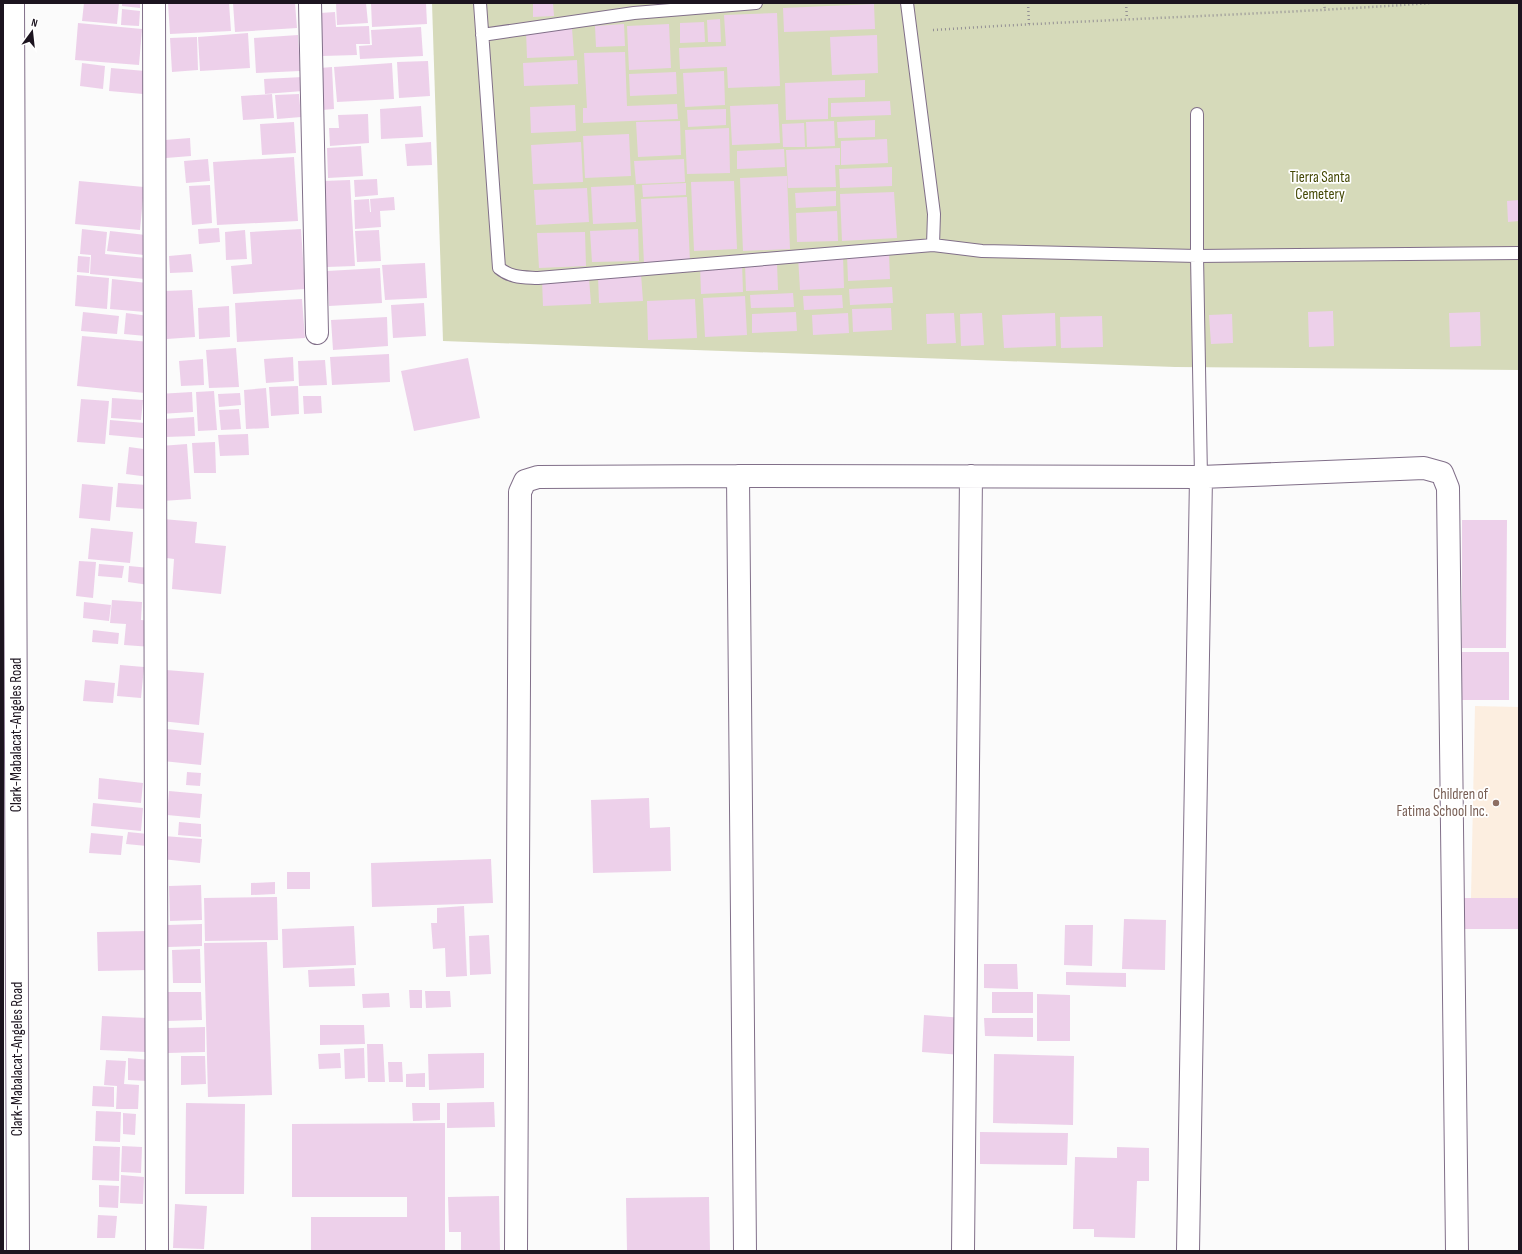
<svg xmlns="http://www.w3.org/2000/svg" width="1522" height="1254" font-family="'Sofia Sans Condensed',sans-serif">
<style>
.education{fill:#fceee0}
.green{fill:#d6daba}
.building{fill:#edd0ea}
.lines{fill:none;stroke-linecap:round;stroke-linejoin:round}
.lane-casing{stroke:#816f89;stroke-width:14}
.street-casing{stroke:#816f89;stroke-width:24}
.secondary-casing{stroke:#816f89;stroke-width:24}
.path{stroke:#938f94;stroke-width:2.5;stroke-dasharray:1 3;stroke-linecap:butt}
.lane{stroke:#fff;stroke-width:12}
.street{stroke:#fff;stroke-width:22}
.secondary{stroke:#fff;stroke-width:22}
.education-dot{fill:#8d6e63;stroke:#fff;stroke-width:1.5}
.labels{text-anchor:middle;stroke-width:3.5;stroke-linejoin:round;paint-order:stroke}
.park-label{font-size:15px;fill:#434704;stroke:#fff}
.street-label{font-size:15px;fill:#1c141f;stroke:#fff}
.education-label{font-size:15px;fill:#785e54;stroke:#fff;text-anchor:end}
</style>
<rect width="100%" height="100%" fill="#fbfbfb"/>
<path class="education" d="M1475,706l44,1v191h-48z"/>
<path class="green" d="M432,3h1087v367l-344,-3 -732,-26z"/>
<path class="building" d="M84,3h35l-2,21 -35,-3z
M122,3h18v5l-18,-2z
M168,3h61l2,28 -61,3z
M233,3h62l2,25 -62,4z
M336,3h30l2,20 -31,2z
M371,3h55l1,21 -55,3z
M533,3h20l1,13 -21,1z
M874,4l1,25 -91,3 -1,-24z
M122,9l18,2 -1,15 -18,-1z
M335,12l1,15 33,-1 1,18h-14l1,11 -35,1 -2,-43z
M777,13l3,73 -52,2 -1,-21 -47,2 -1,-21 47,-2 -2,-31z
M720,19l1,23h-13l-1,-22z
M704,22l1,20 -25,1v-20z
M78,23l64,6 -3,36 -64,-5z
M624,24l1,22 -29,1 -1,-21z
M669,24l2,44 -42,2 -2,-44z
M421,27l2,29 -63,3 -1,-13 13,-1 -1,-15z
M572,28l2,28 -47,2 -1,-28z
M248,33l2,35 -50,3 -2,-34z
M298,35l2,36 -44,2 -2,-35z
M877,35l1,38 -46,2 -2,-38z
M197,37l1,33 -26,2 -2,-34z
M625,52l2,54 50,-2 1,15 -95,4v-15h4l-3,-55z
M577,60l1,24 -54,2 -1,-23z
M428,61l2,35 -31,2 -2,-36z
M82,63l23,3 -2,23 -23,-3z
M392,63l2,36 -57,3 -3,-35z
M332,67l2,42 -12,1 -2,-42z
M111,68l34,3 -2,23 -34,-3z
M724,71l1,34 -40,2 -2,-34z
M676,72l1,22 -47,2 -1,-22z
M303,77v14l-38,3 -1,-15z
M865,80v17l-37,1v21l-42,1 -1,-37z
M272,94l2,24 -31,2 -2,-24z
M299,94l2,23 -24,2 -2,-24z
M890,101l1,14 -60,2v-14z
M778,104l2,39 -48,2 -2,-39z
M575,105l1,26 -45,2 -1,-26z
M421,106l2,31 -42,2 -1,-30z
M726,109v16l-38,2 -1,-17z
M368,114l1,29 -39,3 -1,-18h10l-1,-13z
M875,120v17l-37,1 -1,-16z
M680,121l1,34 -43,2 -2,-35z
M834,121l1,25 -28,1 -1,-25z
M294,122l2,31 -34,2 -2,-31z
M804,123l1,24h-22l-1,-23z
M729,128l1,45 -43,1 -2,-44z
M629,134l2,42 -46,2 -2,-42z
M190,138l1,18 -25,2 -1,-18z
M887,139l1,24 -47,2v-24z
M431,142l1,23 -25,1 -2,-22z
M581,142l2,40 -50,2 -2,-39z
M361,146l2,30 -35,2 -1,-30z
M840,148v17h-5l1,22 -48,1 -2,-38z
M784,149l1,18 -48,2v-18z
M294,157l4,64 -81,4 -4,-63z
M208,159l2,22 -24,2 -2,-22z
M684,159l1,23 -49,2 -2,-23z
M892,167v19l-52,2 -1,-19z
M787,176l3,73 -47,2 -3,-73z
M377,179l1,16 -23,2 -1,-17z
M350,180l5,86 -28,1 -5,-86z
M79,181l65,6 -4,43 -65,-6z
M734,181l3,68 -43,2 -3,-69z
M686,183v12l-43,2 -1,-12z
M210,185l2,38 -20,2 -3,-39z
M634,185l2,37 -43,2 -2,-37z
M587,188l2,34 -53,3 -2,-35z
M836,191v15l-40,2 -1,-15z
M894,192l3,46 -55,3 -2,-47z
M394,197l1,13 -15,1 1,16 -26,2 -1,-29 15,-1 1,13h6h-5l-1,-13z
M687,197l3,65 -46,2 -3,-65z
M1519,200v21l-11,1 -1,-21z
M837,211l1,30 -41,1 -1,-29z
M219,228l1,14 -21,2 -1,-15z
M82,229l25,3 -2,22 42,4 -2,21 -55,-5 1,-19 -11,-1z
M301,229l4,60 -72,5 -2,-28 21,-2 -2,-32z
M638,229l1,32 -47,1 -2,-31z
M245,230l2,29 -21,1 -1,-28z
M379,230l2,31 -24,1 -2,-31z
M110,231l36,4 -2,20 -37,-4z
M585,232l1,34 -47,2 -2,-35z
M889,253l1,26 -42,2 -1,-27z
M191,254l2,18 -23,1 -1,-17z
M843,255l1,33 -44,2 -2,-34z
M78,256l12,1 -1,16 -12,-1z
M425,263l2,35 -42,2 -3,-35z
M742,263l1,29 -42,2 -1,-30z
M777,263l1,27 -32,1 -1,-27z
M380,268l2,35 -53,3 -2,-35z
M641,274l2,27 -44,2 -1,-27z
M77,275l32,3 -2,31 -32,-3z
M589,278l2,26 -48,2 -1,-26z
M112,279l35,4 -2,29 -35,-3z
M892,287l1,16 -43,2 -1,-16z
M192,290l3,47 -28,2 -3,-48z
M793,293l1,14 -43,1 -1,-13z
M842,295l1,13 -39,2 -1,-14z
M745,296l2,39 -42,2 -2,-39z
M302,299l3,39 -68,4 -2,-39z
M695,299l2,39 -49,2 -1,-39z
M424,303l2,33 -33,2 -2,-33z
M229,306l1,31 -31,2 -1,-31z
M891,308l1,22 -39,2 -1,-23z
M1333,311l1,35 -25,1 -1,-35z
M83,312l36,4 -2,18 -36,-3z
M796,312l1,19 -45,2v-19z
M1480,312l1,34 -31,1 -1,-34z
M126,313l23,3 -3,20 -22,-2z
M848,313l1,20 -36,2 -1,-20z
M954,313l2,30 -29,1 -1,-30z
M982,313l2,32 -23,1 -1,-32z
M1055,313l1,33 -52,2 -2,-33z
M1232,314l1,29 -22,1 -2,-29z
M1102,316l1,31 -42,1 -1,-31z
M387,317l1,29 -55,4 -2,-30z
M82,336l68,6 -5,51 -68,-7z
M236,348l3,39 -30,1 -3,-38z
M389,354l1,28 -58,3 -2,-28z
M293,357l1,24 -28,2 -2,-24z
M468,358l12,60 -66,13 -13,-60z
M203,359l1,26 -23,1 -2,-25z
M325,360l2,25 -28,1 -1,-25z
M298,386l1,28 -28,2 -2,-29z
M266,388l3,40 -23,1 -2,-39z
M214,391l3,39 -19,1 -2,-39z
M192,392l1,20 -34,2 -1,-20z
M240,393l1,12 -22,2 -1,-13z
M303,396h18l1,17 -18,1z
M112,398l31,2 -2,20 -30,-2z
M81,399l28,2 -4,43 -28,-2z
M239,409l2,20 -20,1 -2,-20z
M194,417l1,19 -30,1 -1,-18z
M110,420l35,3 -2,15 -34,-3z
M248,434l1,21 -29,1 -2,-21z
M215,442l1,31h-22l-2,-30z
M187,444l4,55 -28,2 -3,-55z
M129,447l22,3 -2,27 -23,-3z
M118,483l29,2 -2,24 -29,-2z
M82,484l31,3 -3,34 -31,-3z
M163,519l34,3 -2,21 31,3 -5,48 -49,-5 2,-30 -15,-2z
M1462,520h45l-1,128h-44z
M91,528l42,4 -3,31 -42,-4z
M79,561l17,1 -3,36 -17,-2z
M99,564l25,2 -2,12 -24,-2z
M129,566l21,2 -1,17 -21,-3z
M112,600l30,2 -1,18 13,1 -2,26 -28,-2 2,-21 -16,-1z
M84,602l27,3 -2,16 -26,-3z
M93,630l26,3 -1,11 -26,-2z
M1461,652h48v48h-49z
M120,665l24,2 -3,31 -24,-2z
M166,670l38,3 -5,52 -38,-4z
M85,680l30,3 -2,20 -30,-2z
M166,729l38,4 -3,32 -38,-4z
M187,772l14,1 -1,13 -14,-1z
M99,778l44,5 -2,20 -43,-4z
M169,791l33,3 -2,24 -33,-3z
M649,798l1,30 20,-1 1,44 -78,2 -2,-73z
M93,803l50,5 -2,23 -50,-5z
M179,822l22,2v13l-23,-2z
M128,832l20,2 -1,12 -21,-2z
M91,833l32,3 -2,19 -32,-2z
M164,836l38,3 -2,24 -38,-4z
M491,859l2,44 -121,4 -1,-44z
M287,872h23v17h-23z
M275,882v12l-24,1v-12z
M201,885l1,35 -32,1 -1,-35z
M277,897l1,43 -73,1 -1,-43z
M1461,898h58v31h-58z
M464,906l3,70 -21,1 -1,-29 -12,1 -2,-26h6v-15z
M1124,919l42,1 -1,50 -43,-1z
M202,924v22l-34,1 -1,-22z
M1065,925h28l-1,41 -28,-1z
M354,926l2,39 -73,3 -1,-39z
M147,931l1,39 -50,1 -1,-39z
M489,935l2,39 -21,1 -1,-39z
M267,942l5,153 -64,2 -4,-154z
M200,949l1,34h-28l-1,-33z
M984,964h33l1,25 -34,-1z
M354,968l1,18 -46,1 -1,-17z
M1066,972l60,1v14l-60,-2z
M409,990h13v18h-12z
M425,991h25l1,16 -25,1z
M166,992h35l1,28 -36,1z
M992,992h41v21h-41z
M389,993l1,14 -27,1 -1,-14z
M1037,994l33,1v46h-33z
M924,1015l40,3 -2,37 -40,-3z
M102,1016l45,2 -1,34 -46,-2z
M984,1018h49v19l-48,-1z
M320,1025h44l1,19 -45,1z
M205,1027v25l-37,1v-25z
M367,1044h16l2,38h-17z
M364,1048l1,30 -20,1 -1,-30z
M340,1053l1,15 -22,1 -1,-15z
M484,1053v35l-55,2 -1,-36z
M994,1054l80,2 -1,69 -80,-2z
M181,1056h24l1,28 -25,1z
M128,1058l22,2 -1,21 -21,-1z
M106,1060l20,1 -2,23 15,1 -1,24h-22l1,-23 -13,-1z
M388,1062h14l1,20h-14z
M425,1073v14h-19v-13z
M93,1086l21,1v20l-22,-1z
M494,1102l1,25 -48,1v-25z
M186,1103l59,1 -1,90h-59z
M412,1103h28v17l-27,1z
M96,1111l25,1 -1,30 -25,-1z
M123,1113l13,1 -1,21 -12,-1z
M445,1123v128h-134v-34h96v-20h-115v-73z
M980,1132l88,1 -1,32 -87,-1z
M93,1146l27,1 -1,34 -27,-1z
M122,1146l20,1 -1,26 -20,-1z
M1117,1147l32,1v33h-12l-2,57 -41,-1v-8h-21l2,-72 42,1z
M121,1175l23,2 -1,27 -23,-1z
M99,1185l20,1 -1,22 -19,-1z
M499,1196l1,55h-39v-19h-12l-1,-35z
M709,1197l1,54h-83l-1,-53z
M175,1204l32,2 -3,43 -31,-1z
M98,1215l19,1 -2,22h-18z"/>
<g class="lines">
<defs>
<path id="lane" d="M480,3l19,265c12,10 24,9 39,10l395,-33
M907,3l27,211 -1,31 49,6 215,5 322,-3
M482,35l152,-22 122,-10
M1197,114v142l4,221"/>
<path id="street" d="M154,3l3,1248
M310,3l7,330
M738,476l7,775
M516,1251l4,-759 5,-11 13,-4 200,-1 463,1 223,-9 18,5 6,15 9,763
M963,1251l8,-775
M1188,1251l13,-774"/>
<path id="secondary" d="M13,3l5,1248"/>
</defs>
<use href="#lane" class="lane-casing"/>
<use href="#street" class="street-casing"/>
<use href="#secondary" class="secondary-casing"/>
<path class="path" d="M1028,3l1,21
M1126,3l1,16
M1324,3l1,8
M933,30c166,-11 332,-15 498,-27"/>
<use href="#lane" class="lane"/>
<use href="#street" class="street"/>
<use href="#secondary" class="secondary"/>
</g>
<circle class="education-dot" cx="1496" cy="803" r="4"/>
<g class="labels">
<g class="park-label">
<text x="1320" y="182">Tierra Santa<tspan x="1320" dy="17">Cemetery</tspan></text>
</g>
<g class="street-label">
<text transform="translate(16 735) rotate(-90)" y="5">Clark-Mabalacat-Angeles Road</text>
<text transform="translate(17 1059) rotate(-90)" y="5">Clark-Mabalacat-Angeles Road</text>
</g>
<g class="education-label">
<text x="1488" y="799">Children of<tspan x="1488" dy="17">Fatima School Inc.</tspan></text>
</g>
</g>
<rect width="1522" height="1254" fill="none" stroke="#1c141f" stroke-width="8"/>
<g transform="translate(32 32) rotate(15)" stroke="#ffffff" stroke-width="3" paint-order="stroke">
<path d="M0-3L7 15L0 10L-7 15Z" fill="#1c141f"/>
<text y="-6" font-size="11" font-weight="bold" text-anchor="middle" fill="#1c141f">N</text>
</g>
</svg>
